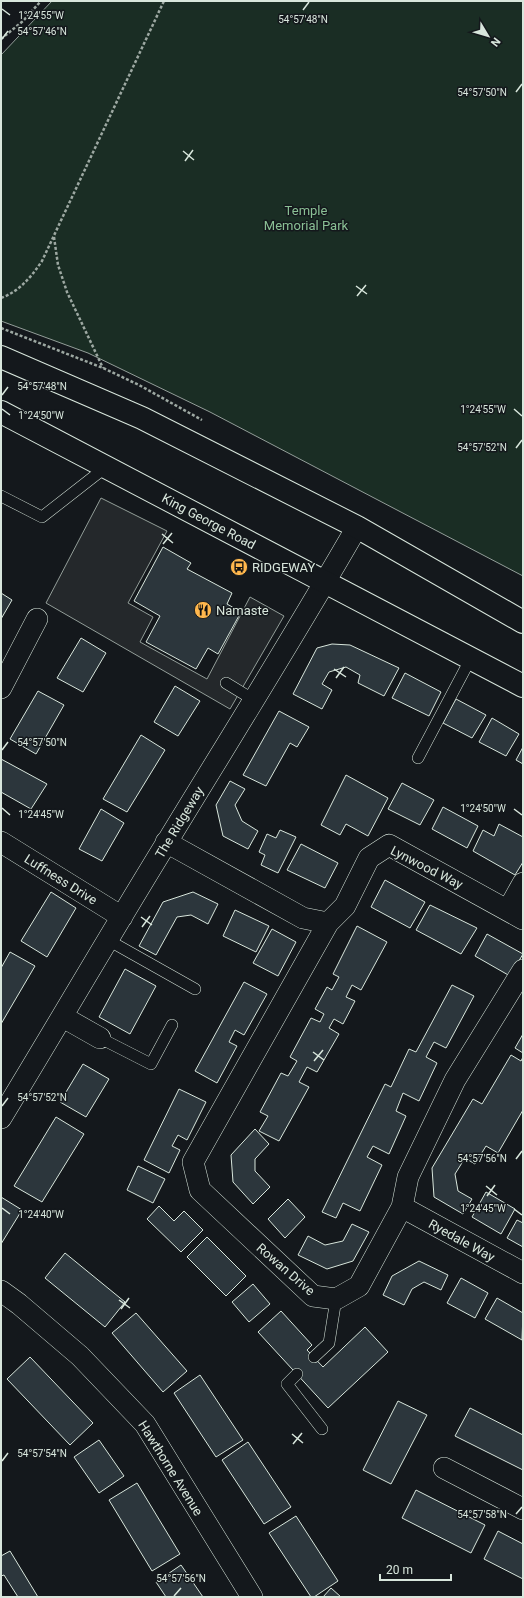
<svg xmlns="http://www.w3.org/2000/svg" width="524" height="1598" font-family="Roboto,sans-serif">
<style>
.green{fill:#1a2d24;stroke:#939e99}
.parking{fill:#24282b;stroke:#939e99}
.building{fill:#2c363c;stroke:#d8e6dc}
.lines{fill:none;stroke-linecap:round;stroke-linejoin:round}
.service-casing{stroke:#d8e6dc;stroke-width:12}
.minor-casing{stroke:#d8e6dc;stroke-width:22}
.trunk-casing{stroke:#d8e6dc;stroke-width:24}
.path{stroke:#9da8a2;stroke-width:2.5;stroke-dasharray:3 2;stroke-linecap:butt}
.service{stroke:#14181c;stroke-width:11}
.minor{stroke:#14181c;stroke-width:21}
.trunk{stroke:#14181c;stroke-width:22}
.ticks{fill:none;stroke:#d8e6dc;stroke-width:1.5}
.labels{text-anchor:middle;stroke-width:3;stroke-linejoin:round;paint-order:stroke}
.park-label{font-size:13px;fill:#8ac095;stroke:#14181c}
.street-label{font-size:13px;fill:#d8e6dc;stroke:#14181c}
.poi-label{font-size:13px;fill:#d8e6dc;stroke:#14181c;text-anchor:start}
.ticks-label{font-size:10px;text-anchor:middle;fill:#d8e6dc;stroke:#14181c;stroke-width:3;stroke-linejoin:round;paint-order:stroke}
</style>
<rect width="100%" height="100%" fill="#14181c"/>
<path class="green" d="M52,1h471v575l-313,-164 -122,-59 -87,-32v-266z"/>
<path class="parking" d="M101,498l66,33 -39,72 25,14 -13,25 67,37 43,-82 34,19 -54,93 -184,-106z"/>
<path class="building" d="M163,547l28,16 -4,6 45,24 -5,11 14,8 -23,42 -10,-6 -12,21 -50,-27 14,-26 -26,-15z
M1,593l11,7 -11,19z
M81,638l25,15 -23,39 -26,-14z
M332,644l18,1 49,23 -15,28 -26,-13 2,-8 -14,-8 -17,5 -7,12 10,6 -10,19 -29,-15 24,-46z
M405,673l36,19 -12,24 -37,-18z
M175,686l25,15 -22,35 -24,-14z
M38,691l26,14 -28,49 -26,-15z
M456,699l30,16 -14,23 -29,-15z
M279,711l30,16 -12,20 -7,-4 -24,43 -23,-11z
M492,718l27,16 -13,22 -27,-14z
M141,735l24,15 -38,62 -24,-13z
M523,747v17l-7,-4z
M1,759l46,25 -16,25 -30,-17z
M346,775l42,23 -20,38 -22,-12 -6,11 -19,-10z
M230,781l15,8 -10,16 7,16 16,10 -10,18 -25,-13 -7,-31z
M402,783l32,17 -14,25 -32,-16z
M443,807l35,19 -11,22 -35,-19z
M101,809l23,14 -22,38 -23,-12z
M499,824l24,13v25l-8,13 -42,-24 10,-21 11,6z
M280,830l16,7 -18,36 -17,-8 4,-10 -6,-3 8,-18 9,4z
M301,844l37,19 -13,25 -38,-18z
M385,880l40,22 -15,26 -39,-21z
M51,892l25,16 -29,49 -26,-16z
M193,892l25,12 -10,20 -17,-9 -14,2 -21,38 -17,-9 24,-44z
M430,905l47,23 -16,26 -45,-24z
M235,910l34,16 -13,26 -33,-16z
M357,926l30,16 -26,48 -9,-5 -6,12 9,4 -12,23 -9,-5 -5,9 10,6 -22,38 -10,-5 -8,15 10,5 -30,54 -20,-10 9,-15 -8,-4 21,-39 7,3 9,-15 -7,-4 21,-39 9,4 4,-8 -9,-5 12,-22 5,3 7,-13 -6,-3z
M272,929l24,13 -18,34 -25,-13z
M487,934l36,20 -13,22 -35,-20z
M10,952l25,14 -34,58v-56z
M125,969l31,17 -26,48 -31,-17z
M244,982l23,12 -23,41 -9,-5 -6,12 8,4 -20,37 -22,-12z
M452,985l22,11 -28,52 -12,-6 -8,15 11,6 -18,38 -16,-8 -7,18 10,5 -17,38 -16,-8 -6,11 15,8 -22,46 -17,-8 -7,15 -14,-6 63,-128 6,3 18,-38 7,3z
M523,1034v19l-8,-5z
M511,1055l10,6 2,-4v53l-25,43 -12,-7 -11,18 -10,-6 -10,16 3,17 14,8 -9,15 -29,-17 -2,-29 41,-69 9,5z
M83,1064l26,15 -23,38 -26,-15z
M179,1089l27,13 -19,38 -9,-5 -6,11 8,4 -11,23 -25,-13z
M56,1117l28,17 -42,68 -28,-16z
M255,1129l14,15 -14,15v12l15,16 -17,17 -20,-22 -2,-27z
M138,1166l27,13 -12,24 -26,-13z
M486,1192l29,17 -14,25 -29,-17z
M1,1197l21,13 -21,34z
M288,1199l17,18 -20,21 -17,-19z
M159,1206l15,15 10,-10 19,19 -22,22 -34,-33z
M517,1220l6,3v24l-16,-9z
M352,1224l17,8 -16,29 -26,8 -29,-14 10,-19 17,9 18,-4z
M207,1237l39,39 -20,20 -39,-39z
M65,1253l60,49 -20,25 -60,-49z
M419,1261l29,14 -7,15 -17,-8 -12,7 -8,16 -21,-10 9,-19z
M461,1278l27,15 -13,25 -28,-15z
M253,1284l17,20 -21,18 -17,-20z
M497,1298l26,15 -1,27 -37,-21z
M281,1311l31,34 -5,5 16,17 42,-40 23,25 -60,56 -70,-76z
M136,1313l51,58 -24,21 -51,-59z
M30,1357l63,66 -23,22 -63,-66z
M200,1375l43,65 -27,17 -42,-64z
M398,1401l29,14 -36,69 -28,-14z
M470,1408l53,27v35l-68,-34z
M99,1440l25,36 -25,17 -25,-36z
M248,1442l43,65 -27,17 -42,-64z
M137,1483l43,71 -28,17 -43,-71z
M416,1490l69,35 -14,28 -69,-35z
M296,1516l42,65 -24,16h-3l-42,-64z
M498,1531l25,13v35l-39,-20z
M10,1551l28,46h-20l-14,-22 -3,1v-20z
M181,1565l22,32h-37l-10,-15z
M331,1588l10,9h-18z"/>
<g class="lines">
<defs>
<path id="service" d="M1,496l41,21 64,-50
M226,683l28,17
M418,758l53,-100
M108,940l87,49
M100,1038l51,26 21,-39
M314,1357l15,-14 7,-44
M297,1374l-10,10 35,45"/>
<path id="minor" d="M1,688l36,-69
M1,842l121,75
M166,842l137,76 25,5 17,-17 24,-48 20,-13 134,74
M508,910l15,-27
M328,923l-135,239 7,28 113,106 23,3 23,-13 43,-79 6,-30 47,-97 68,-110
M63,1017l37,21
M1,1118c56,-92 110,-185 166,-276 64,-105 129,-209 190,-315
M402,1207l121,66
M1,1291l18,13 61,52 65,68 107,173
M444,1468l79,41"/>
<path id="trunk" d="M1,357l141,61 215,109 166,95
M1,412l522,274"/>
</defs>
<use href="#service" class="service-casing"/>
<use href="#minor" class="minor-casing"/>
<use href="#trunk" class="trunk-casing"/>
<path class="path" d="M1,39l22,-18 18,-20
M54,237l4,28 9,27 36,76
M1,298c19,-7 30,-21 41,-37l122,-260
M1,328l102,40 36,17 63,35"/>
<use href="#service" class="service"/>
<use href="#minor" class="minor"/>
<use href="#trunk" class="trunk"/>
</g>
<path class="ticks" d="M2,9l8,6M303,10l6,-8M2,39l6,-8M516,92l6,-8M183,151l11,9M185,161l8,-11M356,286l11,8M357,296l9,-11M2,395l6,-8M2,409l8,6M514,409l8,7M516,448l6,-8M162,534l11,9M163,544l9,-11M334,669l12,8M336,678l8,-11M2,750l6,-8M2,808l8,7M514,809l8,6M141,917l11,8M142,927l8,-11M313,1052l11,8M314,1061l9,-11M2,1106l6,-8M516,1159l6,-8M486,1186l11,9M487,1196l8,-11M2,1208l8,6M514,1209l8,6M119,1300l11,8M121,1309l8,-11M292,1434l11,9M293,1444l9,-11M2,1461l6,-8M516,1514l6,-7M174,1596l7,-8"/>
<defs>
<symbol id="bus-disc" viewBox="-11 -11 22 22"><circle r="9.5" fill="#ffb74d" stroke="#14181c"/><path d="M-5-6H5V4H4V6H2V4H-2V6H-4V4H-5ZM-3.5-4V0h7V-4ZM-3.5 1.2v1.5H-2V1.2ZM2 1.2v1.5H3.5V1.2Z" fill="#111"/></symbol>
<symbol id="restaurant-disc" viewBox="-11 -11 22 22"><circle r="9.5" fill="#ffb74d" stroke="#14181c"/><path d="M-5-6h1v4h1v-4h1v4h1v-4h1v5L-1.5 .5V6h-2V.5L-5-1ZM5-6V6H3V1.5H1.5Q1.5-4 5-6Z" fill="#111"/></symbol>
</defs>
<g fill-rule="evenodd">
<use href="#bus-disc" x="229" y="557" width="20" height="20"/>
<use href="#restaurant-disc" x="193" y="600" width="20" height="20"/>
</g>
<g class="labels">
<g class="park-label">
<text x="306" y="215">Temple<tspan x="306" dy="15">Memorial Park</tspan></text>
</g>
<g class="street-label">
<text transform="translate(209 521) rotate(28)" y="5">King George Road</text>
<text transform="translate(179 822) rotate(-59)" y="5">The Ridgeway</text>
<text transform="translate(427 867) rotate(27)" y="5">Lynwood Way</text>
<text transform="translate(61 879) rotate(32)" y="5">Luffness Drive</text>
<text transform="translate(462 1240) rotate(29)" y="5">Ryedale Way</text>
<text transform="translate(286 1269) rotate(41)" y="5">Rowan Drive</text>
<text transform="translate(171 1468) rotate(58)" y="5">Hawthorne Avenue</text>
</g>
<g class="poi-label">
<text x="252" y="572">RIDGEWAY</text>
<text x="216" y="615">Namaste</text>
</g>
</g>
<g class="ticks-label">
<text x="41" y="19">1°24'55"W</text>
<text x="303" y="23">54°57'48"N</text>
<text x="42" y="35">54°57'46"N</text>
<text x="482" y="96">54°57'50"N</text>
<text x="42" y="390">54°57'48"N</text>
<text x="483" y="413">1°24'55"W</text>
<text x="41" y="419">1°24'50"W</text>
<text x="482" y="451">54°57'52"N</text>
<text x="42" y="746">54°57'50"N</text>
<text x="483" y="812">1°24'50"W</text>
<text x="41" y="818">1°24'45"W</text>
<text x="42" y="1101">54°57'52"N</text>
<text x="482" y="1162">54°57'56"N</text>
<text x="483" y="1212">1°24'45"W</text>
<text x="41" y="1218">1°24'40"W</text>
<text x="42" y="1457">54°57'54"N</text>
<text x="482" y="1518">54°57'58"N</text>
<text x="181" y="1582">54°57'56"N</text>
</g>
<rect width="524" height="1598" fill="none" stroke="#d8e6dc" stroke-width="4"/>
<g transform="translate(488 36) rotate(128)" stroke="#14181c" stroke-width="3" paint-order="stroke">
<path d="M0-3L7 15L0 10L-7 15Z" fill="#d8e6dc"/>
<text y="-6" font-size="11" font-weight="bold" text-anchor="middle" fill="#d8e6dc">N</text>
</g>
<path d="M380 1574v6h71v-6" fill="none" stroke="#d8e6dc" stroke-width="2"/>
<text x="386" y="1574" font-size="12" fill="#d8e6dc" stroke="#14181c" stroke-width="3" paint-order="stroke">20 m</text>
</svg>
